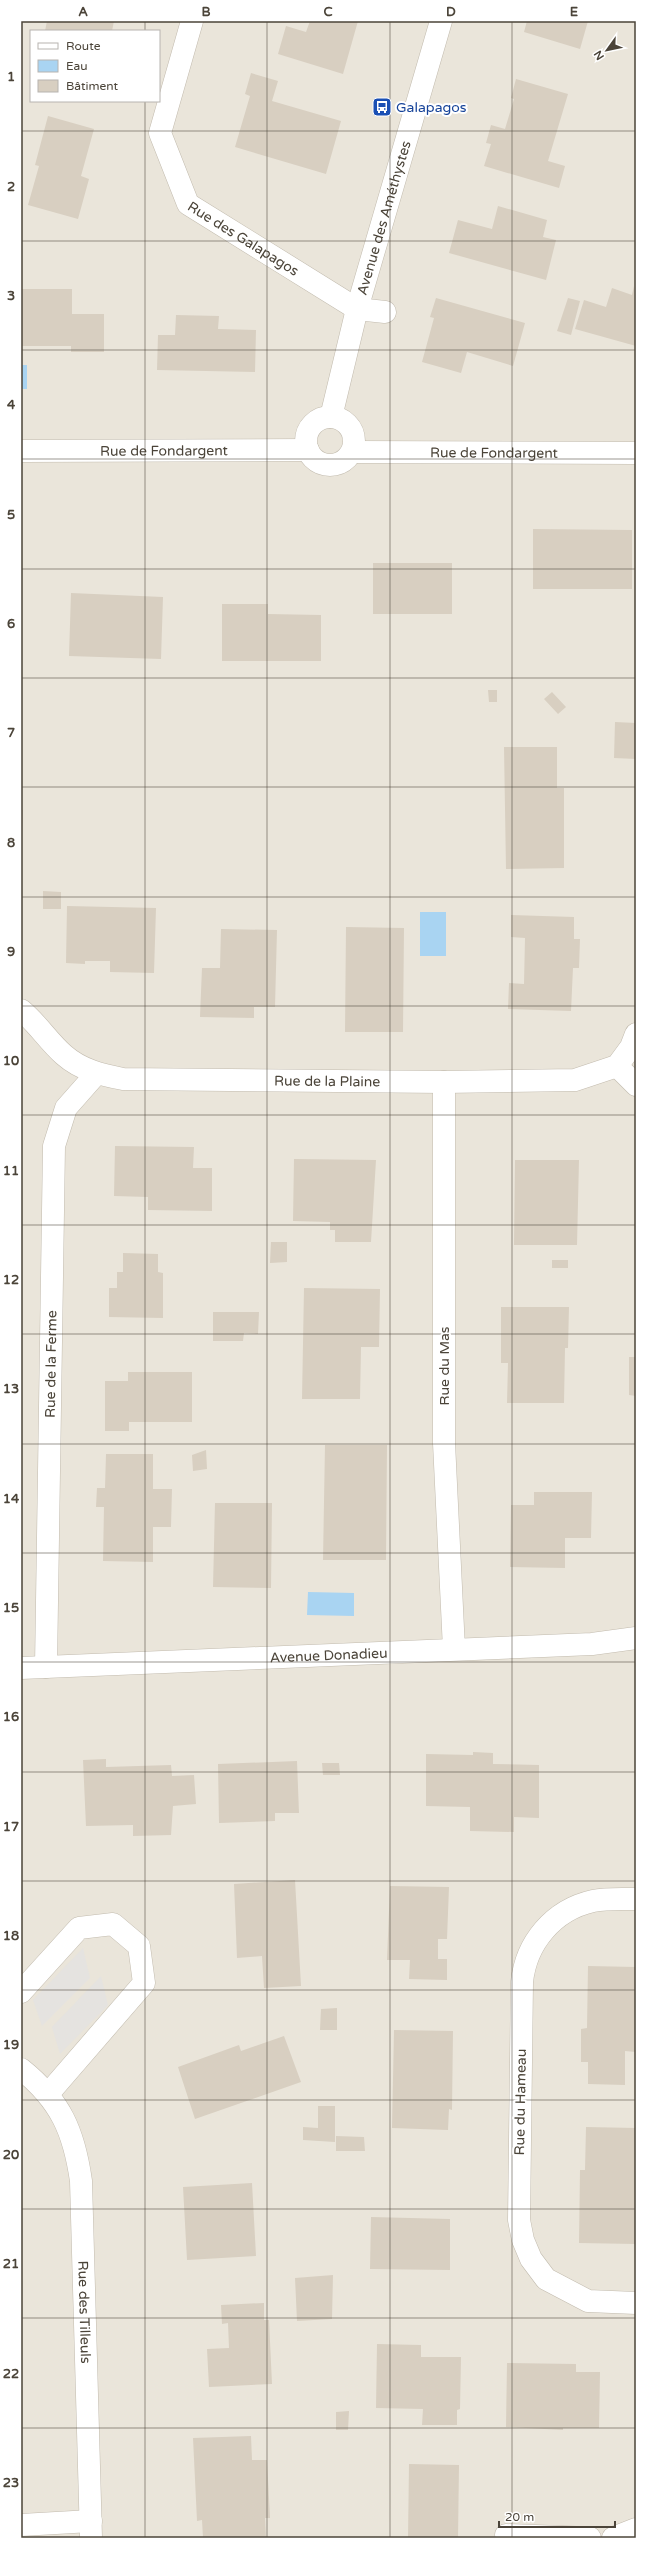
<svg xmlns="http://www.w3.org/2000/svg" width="657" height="2559" font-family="'Varela Round',sans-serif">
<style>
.residential{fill:#eae5da;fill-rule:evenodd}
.parking{fill:#e5e3e0}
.water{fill:#a9d4f2}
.building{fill:#d8cfc1}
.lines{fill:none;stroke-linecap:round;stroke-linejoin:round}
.minor-casing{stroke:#c2bbae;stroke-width:23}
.minor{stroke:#fff;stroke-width:22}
.grid{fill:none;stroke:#4b4439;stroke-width:1;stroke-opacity:0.55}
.labels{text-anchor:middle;stroke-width:4;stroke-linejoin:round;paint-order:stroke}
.transit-label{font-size:14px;fill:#164399;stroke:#fff;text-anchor:start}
.street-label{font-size:14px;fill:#4b4439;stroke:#fff}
.neatline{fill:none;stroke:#4b4439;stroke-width:1.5}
.grid-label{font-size:13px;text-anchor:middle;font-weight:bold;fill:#4b4439}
</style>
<rect width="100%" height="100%" fill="#f6f3ec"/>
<path class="residential" d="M21,21h615v2517h-615zM31,31h128v70h-128z"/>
<path class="parking" d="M83,1948l7,30 -48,48 -9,-26z
M101,1976l7,29 -48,49 -8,-27z"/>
<path class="water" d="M21,365h6v24h-6z
M420,912h26v44h-26z
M308,1592l46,1v23l-47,-1z"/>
<path class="building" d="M47,21h67l-2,10h-67z
M310,21h48l-15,53 -65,-20 8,-28 20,6z
M527,21h61l-8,28 -56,-17z
M251,73l27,8 -6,20 69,20 -15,53 -91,-27 15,-51 -5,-2z
M516,79l52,15 -20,67 17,5 -6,22 -75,-22 7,-22 -5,-1 5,-18 14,4 9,-30 -3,-1z
M48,116l46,13 -13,47 8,3 -11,40 -50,-14 11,-39 -4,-1z
M498,206l49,14 -4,17 13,3 -10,40 -97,-27 9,-33 34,9z
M634,286l2,60 -61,-17 9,-29 22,7 6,-19 20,7z
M21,289h51v25h32v38h-33v-6h-50z
M436,298l89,25 -12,43 -46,-14 -6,21 -39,-11 12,-44 -4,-1z
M568,298l12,3 -9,34 -14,-4z
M176,315l43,1 -1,13 38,1 -1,42 -98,-2 1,-35h17z
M533,529l99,1v59h-99z
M373,563h79v51h-79z
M71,593l92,4 -2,62 -92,-3z
M222,604h46v10l53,1v46h-99z
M488,690h9v12h-8z
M552,692l14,15 -8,7 -14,-15z
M615,722l21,1v36l-22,-1z
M504,747h53v41h7v80l-58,1z
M21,810h2l-1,22h-1z
M43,891l18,1v17h-18z
M67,906l89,2 -2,65 -44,-1v-11h-25v3l-19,-1z
M511,915l63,2v22h6l-1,29h-6l-2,43 -63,-2 1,-26 15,1 1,-46 -14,-1z
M346,927l58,1 -1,104h-58z
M221,929l56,1 -2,77h-21v11l-54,-1 2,-49h18z
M115,1146l79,1 -1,21h19v43l-64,-1v-13l-34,-1z
M294,1159l82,1 -5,82h-36v-12h-5v-8l-37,-1z
M515,1160h64l-2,85h-63z
M271,1242h16v20l-17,1z
M123,1253l35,1v18l5,1v45l-54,-1v-29h8v-16h6z
M552,1260h16v8h-16z
M304,1288l76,1 -1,58h-18l-1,52h-58z
M501,1307h68l-1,41h-3l-1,55h-57l1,-40h-7z
M213,1312h46l-1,22 -14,-1 -1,8h-30z
M629,1357h7v39l-7,-1z
M128,1372h64v50h-63v9h-24v-50h23z
M325,1445h62l-1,115h-63z
M206,1450l1,19 -14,2 -1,-16z
M106,1454h47v35h19l-1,38h-18v35l-50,-1 1,-54h-8l1,-19h8z
M534,1492h58l-1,46h-26v30l-55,-1 1,-62h23z
M215,1503h57l-1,85 -58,-1z
M473,1752l20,1v11l46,1v53l-25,-1v15l-44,-1v-24l-44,-1v-52l47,1z
M106,1759v8l65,-2 1,11 22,-1 2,29 -23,2 -2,29 -38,1v-11l-47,1 -3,-66z
M297,1761l2,52h-24v8l-56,2 -1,-59z
M322,1763h17l1,12h-17z
M295,1880l6,106 -37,2 -2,-32 -25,2 -3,-74z
M390,1886l59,1 -2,52h-9v20h9v21l-38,-1 1,-19h-23z
M588,1966l48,1v85l-11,-1v34l-37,-1v-22h-7v-33l6,-1z
M337,2008v22h-17l1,-21z
M394,2030l59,1 -1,79 -3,-1 -1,21 -56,-2z
M284,2036l17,46 -106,37 -17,-52 61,-22 2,6z
M318,2106h17v36l-32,-2v-13l15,1z
M586,2127l50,1v116l-57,-1 1,-73h5z
M336,2136l28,1 1,14h-29z
M252,2183l4,73 -69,4 -4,-73z
M371,2217l79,2v51l-80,-1z
M333,2275l-1,44 -35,2 -2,-43z
M264,2303v17h5l3,64 -63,3 -2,-38 22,-1 -1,-25 -6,1 -1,-19z
M377,2344l44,1v12h40l-1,52 -3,1v15h-35l1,-16 -47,-1z
M507,2363l69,1v8h24l-1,56h-36v2l-57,-3z
M349,2411l-1,19h-12v-18z
M251,2436l1,24h15l3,58h-5l1,20h-63l-1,-18 -5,1 -4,-83z
M409,2464l50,1 -1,73h-50z"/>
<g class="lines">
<defs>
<g id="minor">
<path id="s1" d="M192,21l-32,112 28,71 169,105 28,3"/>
<circle cx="330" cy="441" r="24"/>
<path id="s2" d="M331,417l26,-108 84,-288"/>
<path id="s3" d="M21,451l287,-1"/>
<path id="s4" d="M353,452l283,1"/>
<path id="s5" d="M21,1010c17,14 27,31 43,45 17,15 38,20 59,24l321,3 131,-2 42,-14 14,-19 5,-13"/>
<path d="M617,1066l19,19"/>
<path d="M444,1082v361l10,206"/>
<path id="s6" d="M46,1667l8,-521 12,-38 30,-34"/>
<path id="s7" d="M21,1668l571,-24 44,-6"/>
<path d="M636,1899c-14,0 -29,-1 -43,2 -40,9 -67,42 -71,81l-3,238 4,20 8,19 15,20 42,22 48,2"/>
<path d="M21,1992l58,-64 34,-4 26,22 5,37 -96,111"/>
<path id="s8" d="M21,2069c40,32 53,63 60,112l10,357"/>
<path d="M21,2525l70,-4"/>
<path d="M506,2535l84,3"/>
<path d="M613,2538l23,-9"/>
</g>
</defs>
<use href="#minor" class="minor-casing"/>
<use href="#minor" class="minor"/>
</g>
<path class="grid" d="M145,21v10M267,21v2517M390,21v2517M512,21v2517M145,101v2437M21,131h615M21,241h615M21,350h615M21,459h615M21,569h615M21,678h615M21,787h615M21,897h615M21,1006h615M21,1115h615M21,1225h615M21,1334h615M21,1444h615M21,1553h615M21,1662h615M21,1772h615M21,1881h615M21,1990h615M21,2100h615M21,2209h615M21,2318h615M21,2428h615"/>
<defs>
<symbol id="bus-square" viewBox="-11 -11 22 22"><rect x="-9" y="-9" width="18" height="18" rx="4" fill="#1a4fb4" stroke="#fff"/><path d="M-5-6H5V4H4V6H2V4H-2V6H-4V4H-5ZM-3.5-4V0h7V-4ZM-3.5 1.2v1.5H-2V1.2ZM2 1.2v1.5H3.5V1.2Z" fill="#fff"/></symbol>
</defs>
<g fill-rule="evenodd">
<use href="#bus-square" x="371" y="96" width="22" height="22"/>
</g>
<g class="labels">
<g class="transit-label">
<text x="396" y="112">Galapagos</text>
</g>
<g class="street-label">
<text dy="5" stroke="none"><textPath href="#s2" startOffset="206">Avenue des Améthystes</textPath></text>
<text dy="5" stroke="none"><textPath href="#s1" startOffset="258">Rue des Galapagos</textPath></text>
<text dy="5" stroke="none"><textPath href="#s3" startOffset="143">Rue de Fondargent</textPath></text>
<text dy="5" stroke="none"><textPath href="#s4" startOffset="141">Rue de Fondargent</textPath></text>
<text dy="5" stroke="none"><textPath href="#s5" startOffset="331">Rue de la Plaine</textPath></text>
<text dy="5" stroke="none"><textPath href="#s6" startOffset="303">Rue de la Ferme</textPath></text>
<text transform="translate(444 1366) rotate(-90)" y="5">Rue du Mas</text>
<text dy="5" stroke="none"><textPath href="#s7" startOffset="308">Avenue Donadieu</textPath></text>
<text transform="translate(520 2102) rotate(-89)" y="5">Rue du Hameau</text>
<text dy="5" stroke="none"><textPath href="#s8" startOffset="262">Rue des Tilleuls</textPath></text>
</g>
</g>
<rect width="657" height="2559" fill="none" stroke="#ffffff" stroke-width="44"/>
<rect x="30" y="30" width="130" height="72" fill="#ffffff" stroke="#b7b4b0"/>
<rect x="38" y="43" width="20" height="6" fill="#ffffff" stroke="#b7b4b0"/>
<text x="66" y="50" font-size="12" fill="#4b4439">Route</text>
<rect x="38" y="60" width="20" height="12" fill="#a9d4f2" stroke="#b7b4b0"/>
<text x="66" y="70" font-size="12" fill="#4b4439">Eau</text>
<rect x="38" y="80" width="20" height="12" fill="#d8cfc1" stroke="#b7b4b0"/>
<text x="66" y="90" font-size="12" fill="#4b4439">Bâtiment</text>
<g transform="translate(607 50) rotate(237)" stroke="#ffffff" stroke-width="3" paint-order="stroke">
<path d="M0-3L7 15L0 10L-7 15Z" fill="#4b4439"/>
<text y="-6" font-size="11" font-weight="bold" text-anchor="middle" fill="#4b4439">N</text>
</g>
<path d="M499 2521v6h116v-6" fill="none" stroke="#4b4439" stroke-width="2"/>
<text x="505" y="2521" font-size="12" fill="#4b4439" stroke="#ffffff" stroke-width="3" paint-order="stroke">20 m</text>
<rect x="22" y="22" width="613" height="2515" class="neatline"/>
<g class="grid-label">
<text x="83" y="16">A</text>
<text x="206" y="16">B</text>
<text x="328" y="16">C</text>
<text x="451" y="16">D</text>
<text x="574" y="16">E</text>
<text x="11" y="81">1</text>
<text x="11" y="191">2</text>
<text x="11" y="300">3</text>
<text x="11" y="409">4</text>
<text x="11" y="519">5</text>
<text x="11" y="628">6</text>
<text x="11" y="737">7</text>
<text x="11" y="847">8</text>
<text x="11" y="956">9</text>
<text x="11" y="1065">10</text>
<text x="11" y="1175">11</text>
<text x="11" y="1284">12</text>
<text x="11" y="1393">13</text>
<text x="11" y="1503">14</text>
<text x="11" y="1612">15</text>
<text x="11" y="1721">16</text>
<text x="11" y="1831">17</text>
<text x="11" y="1940">18</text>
<text x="11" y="2049">19</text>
<text x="11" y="2159">20</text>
<text x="11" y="2268">21</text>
<text x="11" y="2378">22</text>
<text x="11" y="2487">23</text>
</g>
</svg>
